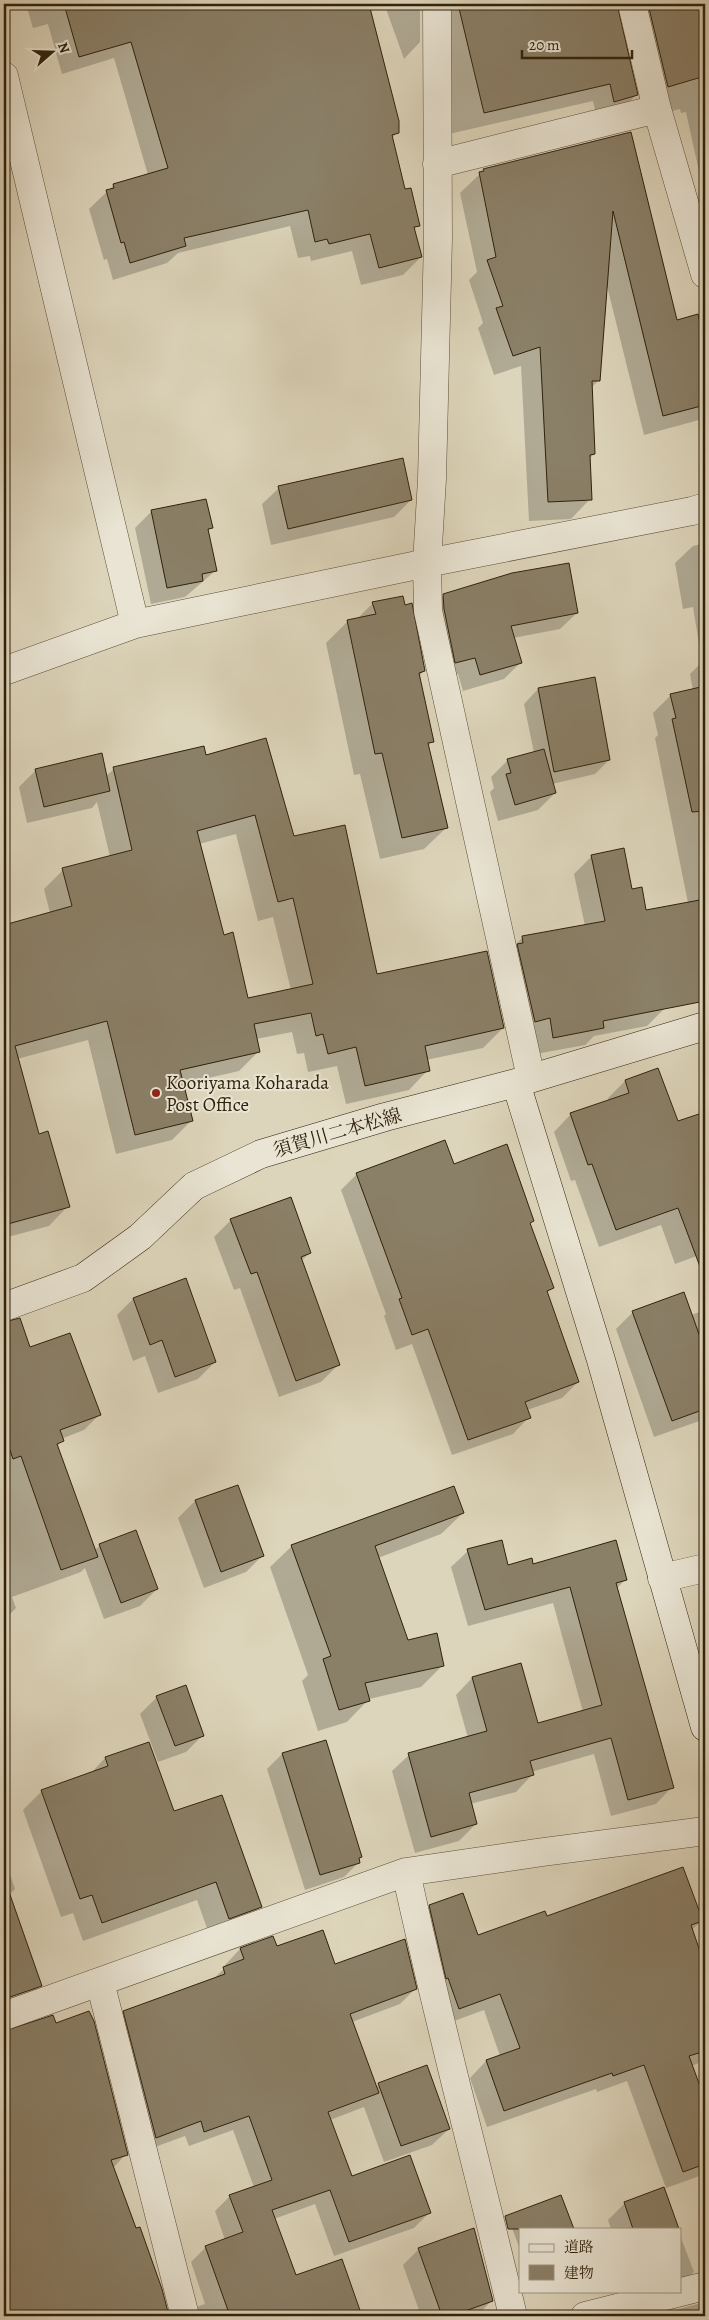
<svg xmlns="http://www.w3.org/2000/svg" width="709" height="2320" font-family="Alegreya,'Noto Serif JP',serif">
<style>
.shadow{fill:#0003;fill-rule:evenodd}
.building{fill:#8a7f67;stroke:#30210b;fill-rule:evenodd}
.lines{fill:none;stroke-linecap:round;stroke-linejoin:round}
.street-casing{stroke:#5b4e37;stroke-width:29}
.secondary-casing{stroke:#30210b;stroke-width:29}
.street{stroke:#e9e4d3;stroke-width:28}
.secondary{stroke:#e9e4d3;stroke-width:28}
.poi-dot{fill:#8f2418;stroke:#e9e4d3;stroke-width:2}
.labels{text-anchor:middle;stroke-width:4;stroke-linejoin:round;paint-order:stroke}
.poi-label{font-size:19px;fill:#30210b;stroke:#e9e4d3;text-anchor:start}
.street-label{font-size:19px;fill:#30210b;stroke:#e9e4d3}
</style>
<rect width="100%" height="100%" fill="#ddd5bb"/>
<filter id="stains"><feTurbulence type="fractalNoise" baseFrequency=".004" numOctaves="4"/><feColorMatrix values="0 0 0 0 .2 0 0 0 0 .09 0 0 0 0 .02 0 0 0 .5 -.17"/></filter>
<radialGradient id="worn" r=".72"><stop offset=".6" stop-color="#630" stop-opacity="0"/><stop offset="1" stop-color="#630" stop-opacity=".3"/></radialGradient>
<path class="shadow" d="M26,4h679v195l-19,-87 -5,1 -1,-4 -12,3 -42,-102 -11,-4 21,89 -17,18 -22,6 -4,-18 -157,36 -9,-130 -7,-1v36l-16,17 -19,-53 -15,5 27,122 -5,5 12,53 14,34 -4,5 7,27 -18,18 -42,10 -9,-34 -41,10 -1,-5 -12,2 -8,-32 -112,27 -11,10 -54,17 -6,-21 -3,1 -15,-51 25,-24 34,-10 -34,-117 -52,16 -14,-50 -15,4z
M630,133l46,188 21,-5 8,32v67l-6,5 -55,15 -38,-153 -8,99 -7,7 3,66 -5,5 1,40 -19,20 -42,2 -8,-155 -27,9 -16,-47 5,-5 -14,-43 8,-8 -17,-79 24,-23z
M279,488l132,12 -17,17 -123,28 -9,-41z
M152,511l59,17 -4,4 8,39 -30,26 -34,7 -16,-76z
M705,543v430l-45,9 5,26 -18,18 -53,10 -9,9 -49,9 -31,-99 18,-18 62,-11 -11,-52 18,-18 39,34 14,21 43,-8 -33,-165 3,-3 -5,-22 18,-18 22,-5 -3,-16 12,-12 -9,-55 -10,2 -8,-46 18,-17z
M444,595l133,18 -17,16 -47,9 8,24 -17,17 -41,12 -5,-17 -19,5 -12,-67z
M373,603l51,68 -5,5 13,66 -5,5 19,81 -22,21 -44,10 -20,-85 -6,1 -28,-132 22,-22 8,-1z
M538,689l71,71 -14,14 -43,10 3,9 -17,17 -40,11 -8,-29 4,-4 -3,-11 17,-17 26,-7 -10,-49z
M205,756l88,82 83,138 127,52 -20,20 -57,12 2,10 -19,20 -63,14 -9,-38 -29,6 -4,-19 -7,1 -5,-22 -36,7 3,12 -20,20 -57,13 9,37 -19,19 -56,14 -28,-114 -71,19 21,76 30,71 -19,20 -45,12v-312l46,-13 -6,-24 19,-19 47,-13 -13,-55 -5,6 -65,15 -8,-36 17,-17 70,6 8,-7zM236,834l22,87 15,-4 18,73 -44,9 -24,-63 -24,-92z
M658,1069l19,54 28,-10v140l-30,11 -14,-39 -62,22 -24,-67 -4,1 -17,-49 17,-18 38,-13 -1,-3 17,-17z
M453,1165l79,56 -3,3 23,64 -5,5 31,89 -16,16 -35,12 2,7 -16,17 -61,21 -40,-111 -16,6 -12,-34 2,-2 -45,-124 16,-16z
M231,1220l79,33 -9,8 37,104 -17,17 -42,15 -39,-109 -6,2 -20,-53z
M133,1299l82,63 -17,17 -40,14 -13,-37 -12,5 -16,-46z
M705,1310v109l-51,18 -38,-108 17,-17 58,3z
M25,1336l4,13 70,66 -15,15 -23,9 1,2 -5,5 37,105 6,-6 57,44 -17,17 -36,13 -19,-51 -4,4 -69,25 4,11 -12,12v-276z
M237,1486l25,70 -16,16 -42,16 -26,-70 17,-17z
M463,1513l-22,21 -63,24 29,83 35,25 -21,21 -52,12 -22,23 -29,9 -16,-50 6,-6 -38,-108 22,-21z
M468,1551l40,15 24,-1 94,14 -10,10 56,198 -16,17 -45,12 -17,-62 -63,18 1,3 -16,17 -46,12 6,20 -17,17 -44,12 -23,-82 17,-16 59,-17 -12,-43 16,-17 65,47 46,-13 -30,-109 -85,23 -17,-59z
M157,1697l46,38 -17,17 -28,10 -18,-48z
M325,1741l36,116 -3,2 1,3 -15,15 -39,13 -38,-121 15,-15z
M148,1743l25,70 88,93 -19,19 -32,12 -13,-37 -114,41 -10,-28 -12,4 -38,-107 19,-19 49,-18 14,-15z
M4,1857l11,32 -6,6 32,90 -16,16 -21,8z
M430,1906l47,31 69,-19 155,3 -10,10 14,39v91l-14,5 14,37v24l-3,3 3,7v31l-8,9 -31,11 -39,-107 -30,11 -1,-3 -109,38 -17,-49 16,-17 14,-5 -16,-46 -41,15 -30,-103z
M272,1938l4,10 139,41 -15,15 -48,18 24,65 3,-3 70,45 -17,16 -48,17 -20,-55 -34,13 21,58 79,34 -16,16 -80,28 -19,-52 -41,15 21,58 46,-17 20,56h-172l10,-10 6,-2 -14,-42 15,-15 19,-7 -10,-29 15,-15 24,-9 -21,-57 -44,16 -4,-10 -44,16 -32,-125 15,-15 87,-31 15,-14 -1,-2 15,-16z
M11,2031l115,123 -13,14 22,62 26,59 7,27h-164v-277z
M625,2203l53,26h-67l-3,-9z
M511,2225l9,4v21z
M680,2235l14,37 -14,13z
M419,2249l73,51 -11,12 1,4h-61l-18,-51z
M705,2302v14h-52z"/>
<path class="building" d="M64,4h305l30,117v12l-7,2 13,54 6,-1 9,38 -6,1 8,30 -43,11 -9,-34 -41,10 -2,-5 -12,3 -7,-32 -124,28 2,8 -56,17 -6,-21 -3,1 -15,-53 8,-2 -1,-4 55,-16 -37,-126 -52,15z
M458,4h159l21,91 -24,7 -4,-18 -126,29z
M648,4h57v72l-37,11z
M631,132l46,188 21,-6 7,29v62l-42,11 -50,-205 -13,170h-8l3,73 -5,1 2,45 -44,2 -8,-155 -27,9 -17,-48 7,-2 -16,-46 9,-3 -17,-85 5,-1 -1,-2z
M403,458l9,42 -124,29 -10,-43z
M206,499l7,29 -5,1 9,42 -15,3 1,7 -36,7 -16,-78z
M569,563l9,50 -67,13 11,37 -42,12 -5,-17 -20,5 -11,-54 -1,-15 69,-21z
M403,596l2,9 7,-2 13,68 -6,2 15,69 -6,1 20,85 -46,10 -20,-85 -7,1 -28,-134 29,-6 -4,-12z
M595,677l15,83 -56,12 -16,-84z
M705,686v125l-13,1 -20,-93 4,-1 -6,-24z
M266,738l28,98 51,-11 32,149 110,-23 17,77 -79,18 5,25 -65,15 -9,-39 -28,7 -5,-20 -7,2 -5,-23 -57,11 6,28 -80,18 13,51 -58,14 -28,-114 -92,25 24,88 9,-3 22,76 -66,18v-300l68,-19 -10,-38 70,-18 -19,-83 91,-21 2,9zM255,815l23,87 15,-4 20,86 -65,14 -15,-66 -9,3 -27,-104z
M544,749l12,44 -41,12 -9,-31 5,-1 -4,-14z
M102,753l8,38 -66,16 -9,-38z
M624,848l8,41 10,-2 4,23 59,-11v102l-102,20 1,7 -51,10 -3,-20 -15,4 -18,-78 6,-1 -1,-7 83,-15 -14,-66z
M658,1068l20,53 27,-9v160h-3l-24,-64 -62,22 -24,-66 -4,1 -18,-52 59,-20 -4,-13z
M445,1140l9,24 53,-20 27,77 -4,2 24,65 -7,3 32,91 -54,20 6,16 -63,22 -40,-111 -16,6 -13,-36 3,-1 -46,-125z
M291,1197l20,56 -10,4 39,108 -44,16 -39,-109 -6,2 -21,-55z
M186,1278l30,84 -41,15 -13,-37 -12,5 -17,-47z
M684,1292l21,59v58l-33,12 -40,-110z
M20,1318l10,29 40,-14 31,82 -41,15 4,11 -7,3 41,113 -37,13 -40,-114 -8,3 -9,-26v-111z
M238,1485l26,71 -43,16 -26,-72z
M454,1486l10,27 -89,33 33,94 29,-7 7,33 -79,17 5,18 -31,9 -16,-51 8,-3 -40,-111z
M136,1530l22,59 -37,14 -22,-59z
M502,1540l6,25 24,-7 1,6 83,-24 11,40 -11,3 58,205 -46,12 -17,-62 -81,23 4,14 -65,18 8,31 -46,13 -23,-84 79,-22 -15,-54 49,-14 17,60 64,-18 -32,-118 -85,23 -18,-61z
M186,1685l18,51 -29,10 -19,-50z
M326,1740l36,117 -3,1 1,5 -40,12 -38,-122z
M149,1742l25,69 48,-16 40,112 -33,12 -13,-37 -114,41 -10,-28 -12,4 -39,-109 67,-24 -3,-9z
M683,1867l20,54 -12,4 14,41v85l-16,5 16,44v64l-22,8 -39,-107 -31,11 -1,-3 -108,38 -18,-51 34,-12 -20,-54 -41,15 -11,-31 -2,1 -17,-74 34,-12 15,42 67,-24 2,5z
M4,1889h4l34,97 -38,13z
M323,1930l12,34 70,-25 12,50 -67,25 29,79 -51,19 24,64 58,-21 21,58 -82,29 -19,-52 -58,20 24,65 46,-16 20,57h-132l-25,-70 38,-14 -14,-37 43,-15 -23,-64 -45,16 -3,-11 -45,17 -33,-127 102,-37 -2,-7 21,-8 -4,-11 33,-12 4,10z
M89,2011l5,10 34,134 -17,5 25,68 4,-1 22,62 7,27h-165v-285l49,-16 3,8z
M427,2065l23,64 -49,17 -23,-63z
M664,2187l15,42h-46l-9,-27z
M561,2195l13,34h-66l-3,-13z
M474,2228l19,73 -42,15h-9l-24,-68z"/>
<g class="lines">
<defs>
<path id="street" d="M437,4l1,235 -6,240 -5,84 1,48 103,467
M632,4l25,105 48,165
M4,76l131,548
M437,164l220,-55
M4,671l131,-47 292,-61 265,-52 13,-4
M662,1578l43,-10
M406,1872c32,149 72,296 107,444
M100,1982l85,334
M4,2016l402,-144 137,-20 162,-21
M585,2316l120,-30"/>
<path id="secondary" d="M516,1083l85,277 104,367
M4,1307l79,-29 57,-41 54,-51 67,-32 124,-37 131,-34 189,-57"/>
</defs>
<use href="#street" class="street-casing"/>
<use href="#secondary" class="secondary-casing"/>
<use href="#street" class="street"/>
<use href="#secondary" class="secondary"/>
</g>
<circle class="poi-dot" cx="156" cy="1093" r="5"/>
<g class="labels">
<g class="poi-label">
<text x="166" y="1089">Kooriyama Koharada<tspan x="166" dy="22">Post Office</tspan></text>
</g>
<g class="street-label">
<text transform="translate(337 1132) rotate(-16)" y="7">須賀川二本松線</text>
</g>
</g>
<rect width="709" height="2320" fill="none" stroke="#ddd5bb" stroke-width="20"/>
<rect x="5" y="5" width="699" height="2310" fill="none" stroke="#30210b" stroke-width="2.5"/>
<rect x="10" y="10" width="689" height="2300" fill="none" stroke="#30210b"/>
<rect x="519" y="2228" width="162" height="65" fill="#e9e4d3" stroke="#9f9683"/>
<rect x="529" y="2244" width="25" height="8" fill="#e9e4d3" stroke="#9f9683"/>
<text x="564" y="2252" font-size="15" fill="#30210b">道路</text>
<rect x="529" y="2265" width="25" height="15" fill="#8a7f67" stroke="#9f9683"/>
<text x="564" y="2278" font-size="15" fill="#30210b">建物</text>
<g transform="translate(52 52) rotate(70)" stroke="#e9e4d3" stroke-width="4" paint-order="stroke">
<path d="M0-4L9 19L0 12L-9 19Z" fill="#30210b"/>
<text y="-8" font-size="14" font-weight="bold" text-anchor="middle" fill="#30210b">N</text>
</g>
<path d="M522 50v8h110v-8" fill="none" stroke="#30210b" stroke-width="2.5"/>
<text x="529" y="50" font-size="15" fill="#30210b" stroke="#e9e4d3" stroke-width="4" paint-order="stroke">20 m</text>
<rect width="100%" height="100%" filter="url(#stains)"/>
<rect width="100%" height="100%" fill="url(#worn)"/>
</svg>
